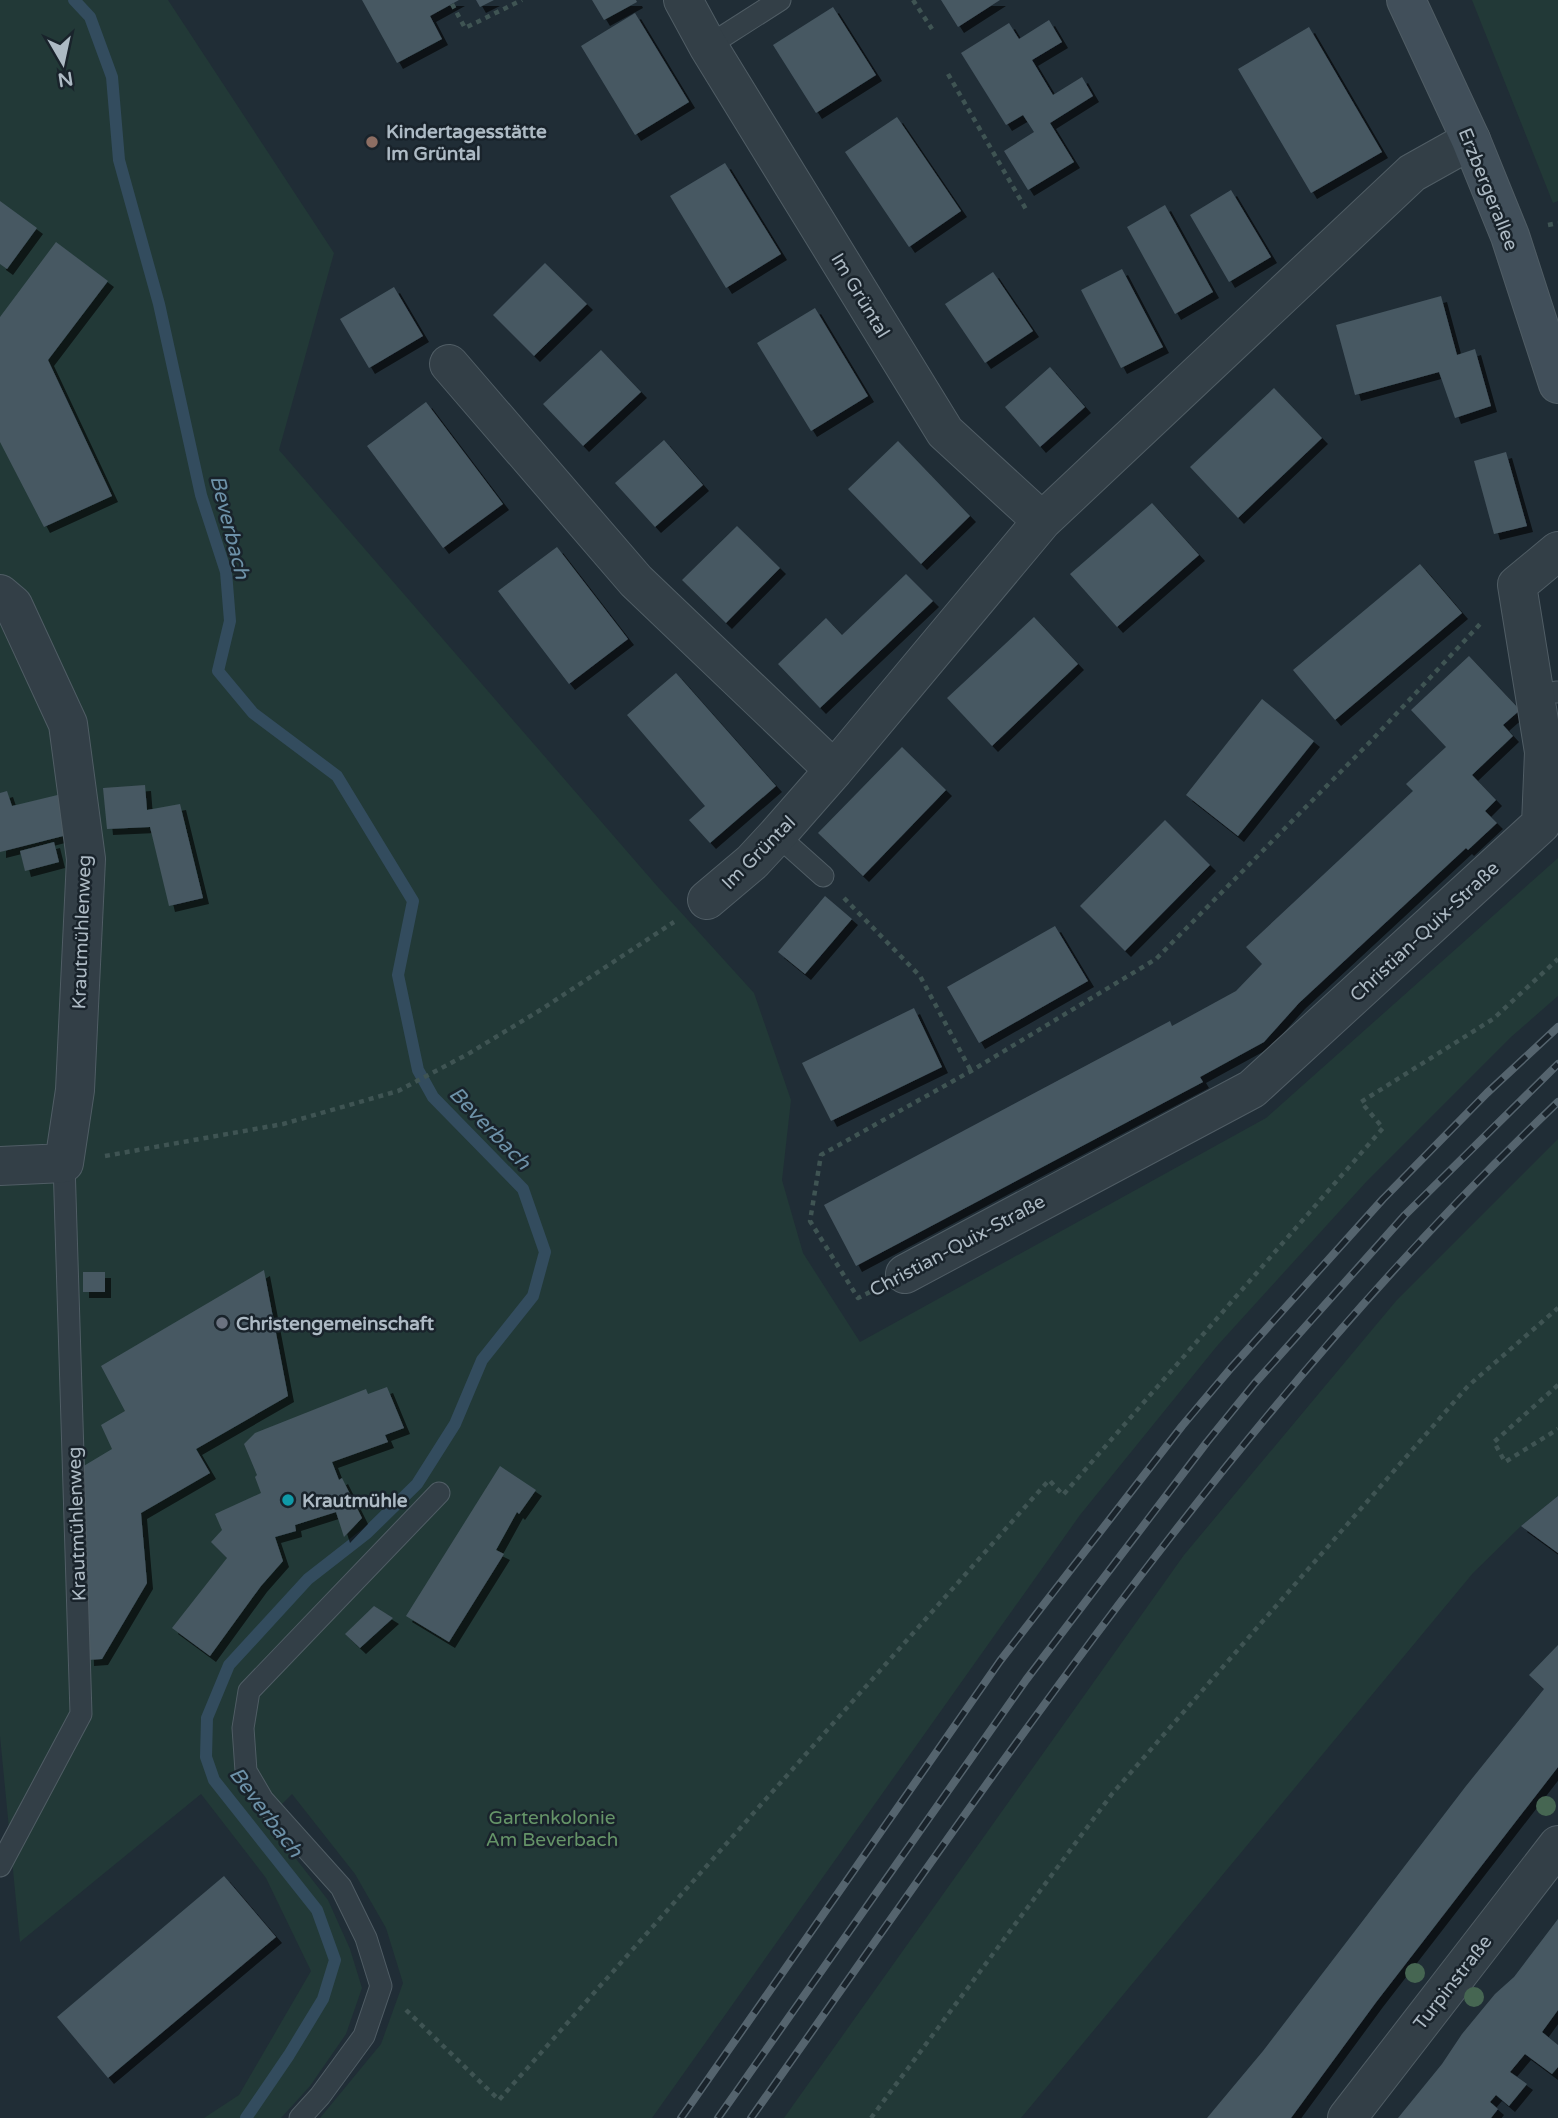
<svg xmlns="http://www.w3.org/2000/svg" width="1558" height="2118" font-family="'Varela Round',sans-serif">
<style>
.green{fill:#223937}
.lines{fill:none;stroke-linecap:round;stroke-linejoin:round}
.stream{stroke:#334c5e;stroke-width:12}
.building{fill:#475862;filter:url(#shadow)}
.lane-casing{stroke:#505d65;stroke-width:23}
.street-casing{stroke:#505d65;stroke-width:40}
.secondary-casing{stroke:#505d65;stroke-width:40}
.path{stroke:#3f5453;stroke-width:4.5;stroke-dasharray:5 5;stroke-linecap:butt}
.lane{stroke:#333f47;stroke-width:21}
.street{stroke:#333f47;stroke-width:38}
.secondary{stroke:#414f5a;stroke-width:38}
.rail-casing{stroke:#55646e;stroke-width:8}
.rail{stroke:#19232b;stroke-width:5;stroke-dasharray:16;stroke-linecap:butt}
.tree{fill:#466652}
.education-dot{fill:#8d6e63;stroke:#19232b;stroke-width:2.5}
.worship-dot{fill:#6b7280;stroke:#19232b;stroke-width:2.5}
.culture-dot{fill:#0f9aa8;stroke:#19232b;stroke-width:2.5}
.labels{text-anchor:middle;stroke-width:5;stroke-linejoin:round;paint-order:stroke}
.poi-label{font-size:19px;font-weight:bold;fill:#adbac4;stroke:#19232b;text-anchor:start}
.street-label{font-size:19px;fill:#adbac4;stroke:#19232b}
.park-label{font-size:19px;fill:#659468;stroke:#19232b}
.water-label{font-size:21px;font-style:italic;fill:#6d91a8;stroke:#19232b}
</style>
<defs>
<filter id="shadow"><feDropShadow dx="6" dy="6" stdDeviation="0" flood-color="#0009"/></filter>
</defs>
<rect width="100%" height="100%" fill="#202d36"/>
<path class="green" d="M0,0h168l166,253 -55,197 378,436 97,107 37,107 -9,80 21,73 57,89 406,-224 292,-260v138l-47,41 -144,144 -150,165 -137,169 -428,603h-332l61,-74 22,-61 -17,-55 -31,-54 -63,-80 -26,26 62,80 22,49 12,39 -16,46 -36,52 -29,32h-77l35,-23 72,-124 -45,-93 -65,-84 -181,148 -20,-206z
M1472,0h86v201l-5,2z
M1558,1139v357l-37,30 -48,47 -452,545h-237l400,-563 212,-254z"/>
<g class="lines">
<path class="stream" d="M74,0l16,17 22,60 7,83 40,144 42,191 25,77 4,49 -12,50 35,42 84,63 76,125 -15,74 20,95 15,27 90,92 22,63 -12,44 -51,64 -27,64 -38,60 -50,49 -59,46 -79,86 -22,53 -1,39 8,23 103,130 18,50 -12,39 -34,56 -43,63"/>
</g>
<path class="building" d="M362,0h97l-29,16 12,23 -45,24z
M476,0h18l-14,7z
M592,0h44l1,2 -33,18z
M941,0h59l-42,27z
M833,7l43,68 -60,38 -43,-68z
M635,13l54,89 -54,33 -54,-89z
M1049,20l13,22 -30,18 21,35 29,-18 11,19 -43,27 24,39 -46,28 -24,-39 30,-19 -11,-17 -17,10 -45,-72 48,-30 10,16z
M1309,27l73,125 -71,41 -73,-124z
M897,117l64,94 -52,36 -64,-95z
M725,163l56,91 -55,34 -56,-92z
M1231,190l40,67 -42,25 -39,-67z
M0,201l37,27 -30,41 -7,-5z
M1165,205l48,87 -38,22 -48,-87z
M56,242l52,39 -60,79 64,136 -68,31 -44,-85v-125z
M545,263l42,41 -53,52 -41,-41z
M1122,269l41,78 -42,21 -40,-78z
M993,272l40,59 -48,32 -40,-59z
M394,287l29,49 -54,32 -29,-49z
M1441,296l16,59 18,-6 16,57 -36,12 -16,-46 -84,23 -19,-70z
M815,308l53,88 -57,35 -54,-88z
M601,350l40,42 -58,54 -40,-42z
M1050,367l35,40 -45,40 -35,-40z
M1274,388l48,50 -84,80 -48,-51z
M426,402l77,102 -60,44 -76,-102z
M664,440l39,45 -48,42 -40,-44z
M898,441l72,75 -49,48 -73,-75z
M1506,452l21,74 -33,8 -20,-73z
M1152,503l47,52 -82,72 -47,-53z
M737,526l43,42 -54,55 -44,-43z
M557,547l71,92 -59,45 -71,-93z
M1420,564l42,49 -127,107 -42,-50z
M906,574l27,27 -113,107 -42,-44 48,-46 16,17z
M1034,617l44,47 -86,82 -45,-48z
M1469,656l51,54 -17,15 10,11 -41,39 24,25 -11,11 12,12 -29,27 -2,-2 -167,155 -35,39 -64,35 3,5 -347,184 -32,-61 346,-184 2,5 64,-35 26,-27 -16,-17 167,-156 -7,-7 40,-37 -35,-37z
M676,673l100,113 -66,57 -21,-23 16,-14 -78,-91z
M1262,699l52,42 -76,95 -52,-41z
M902,747l44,43 -83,86 -45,-43z
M145,785l2,25 33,-6 23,94 -34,8 -19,-79 -43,2 -4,-41z
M7,791l5,15 58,-14 5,41 -75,19v-59z
M1165,820l45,45 -85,86 -45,-45z
M54,842l5,20 -34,9 -5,-20z
M825,896l27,23 -47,55 -27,-22z
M1055,926l33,55 -109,62 -32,-56z
M914,1008l28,59 -111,54 -29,-58z
M264,1270l24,126 -92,53 14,24 -69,40 6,70 -45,76 -14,1 -6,-193 30,-18 -11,-24 24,-14 -24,-45z
M83,1272h22v20h-22z
M387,1387l17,41 -19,7 3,7 -56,20 7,18 3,-2 20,40 -18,19 -8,-25 -41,13 1,6 -21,6 8,24 -22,25 -51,70 -38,-28 55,-70 -16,-16 11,-12 -7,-16 46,-21 -6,-16 2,-2 -13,-31 11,-11 111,-44 2,5z
M500,1466l36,24 -17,24 -2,-2 -21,38 8,4 -55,88 -43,-26z
M1558,1496v57l-37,-27z
M374,1606l19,12 -33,30 -15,-14z
M1558,1645v122l-181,234 -86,117h-84l56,-67 203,-265 78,-97 -15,-14z
M224,1876l52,61 -168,141 -51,-61z
M1558,1919v91l-16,22 16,13v22l-6,7 -27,-20 -15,18 17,12 -18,22 -13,-11 -6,7 8,7 -7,9h-93l44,-54 20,-30 33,-40 19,-17z"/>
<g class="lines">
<defs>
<path id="lane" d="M708,46l72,-46
M1556,692h2
M777,835l46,41
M0,1866l81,-152 -17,-551
M300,2118l20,-22 44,-60 17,-50 -15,-48 -25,-51 -78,-87 -17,-29 -3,-43 6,-37 190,-198"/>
<path id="street" d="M683,0l25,46 237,386 97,89
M449,364l187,217 198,189
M0,594l13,11 55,119 18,135 -11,231 -11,73 -64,3
M707,900l45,-38 25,-27 57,-65 208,-249 370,-348 59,-33
M905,1274l347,-185 289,-265 3,-72 -27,-167 41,-34
M1347,2118l211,-273"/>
<path id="secondary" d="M1406,0l65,140 39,96 48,148"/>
</defs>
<use href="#lane" class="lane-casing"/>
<use href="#street" class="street-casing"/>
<use href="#secondary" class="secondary-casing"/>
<path class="path" d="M913,0l19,29
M452,4l13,24 57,-28
M948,74l79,137
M1548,225l10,-2
M844,898l76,78 51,95
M105,1156l178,-32 115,-33 70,-37 74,-45 132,-87
M870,1292l-12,6 -48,-77 11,-66 150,-84 185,-112 215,-218 111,-119
M1558,1385l-64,57 11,20 53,-33
M406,2010l93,90 550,-620 14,15 320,-367 -22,-26 132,-83 65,-60
M871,2118l241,-324 356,-408 90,-78"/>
<use href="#lane" class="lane"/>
<use href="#street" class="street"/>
<use href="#secondary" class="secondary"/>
<defs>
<path id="rail" d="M681,2118l319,-457 182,-235 49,-58 152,-169 104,-106 71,-66
M718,2118l308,-438 181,-238 48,-59 150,-168 153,-151
M751,2118c250,-354 492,-717 807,-1016"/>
</defs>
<use href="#rail" class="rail-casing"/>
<use href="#rail" class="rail"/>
</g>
<g class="tree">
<circle cx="1546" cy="1806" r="10"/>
<circle cx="1415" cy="1973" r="10"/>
<circle cx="1474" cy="1997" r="10"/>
</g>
<circle class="education-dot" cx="372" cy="142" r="7"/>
<circle class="worship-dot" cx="222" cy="1323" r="7"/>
<circle class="culture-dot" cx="288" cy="1500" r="7"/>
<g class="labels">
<g class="poi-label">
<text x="386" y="138">Kindertagesstätte<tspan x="386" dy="22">Im Grüntal</tspan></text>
<text x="236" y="1330">Christengemeinschaft</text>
<text x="302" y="1507">Krautmühle</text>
</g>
<g class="street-label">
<text transform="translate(1489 189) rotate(68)" y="7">Erzbergerallee</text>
<text transform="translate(861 295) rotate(59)" y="7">Im Grüntal</text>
<text transform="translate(758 852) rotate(-45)" y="7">Im Grüntal</text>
<text transform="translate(1424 931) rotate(-43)" y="7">Christian-Quix-Straße</text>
<text transform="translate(81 932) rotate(-88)" y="7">Krautmühlenweg</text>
<text transform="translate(957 1245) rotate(-28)" y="7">Christian-Quix-Straße</text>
<text transform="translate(76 1524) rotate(-92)" y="7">Krautmühlenweg</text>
<text transform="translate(1452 1982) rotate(-52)" y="7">Turpinstraße</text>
</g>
<g class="park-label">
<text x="552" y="1824">Gartenkolonie<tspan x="552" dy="22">Am Beverbach</tspan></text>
</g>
<g class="water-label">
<text transform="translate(230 527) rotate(76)" y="7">Beverbach</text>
<text transform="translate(490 1128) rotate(46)" y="7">Beverbach</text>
<text transform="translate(266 1812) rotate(53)" y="7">Beverbach</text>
</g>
</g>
<g transform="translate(63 63) rotate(171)" stroke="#19232b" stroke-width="5" paint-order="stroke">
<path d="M0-5L12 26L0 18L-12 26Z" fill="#adbac4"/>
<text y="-10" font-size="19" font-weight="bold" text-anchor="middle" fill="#adbac4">N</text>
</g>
</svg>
